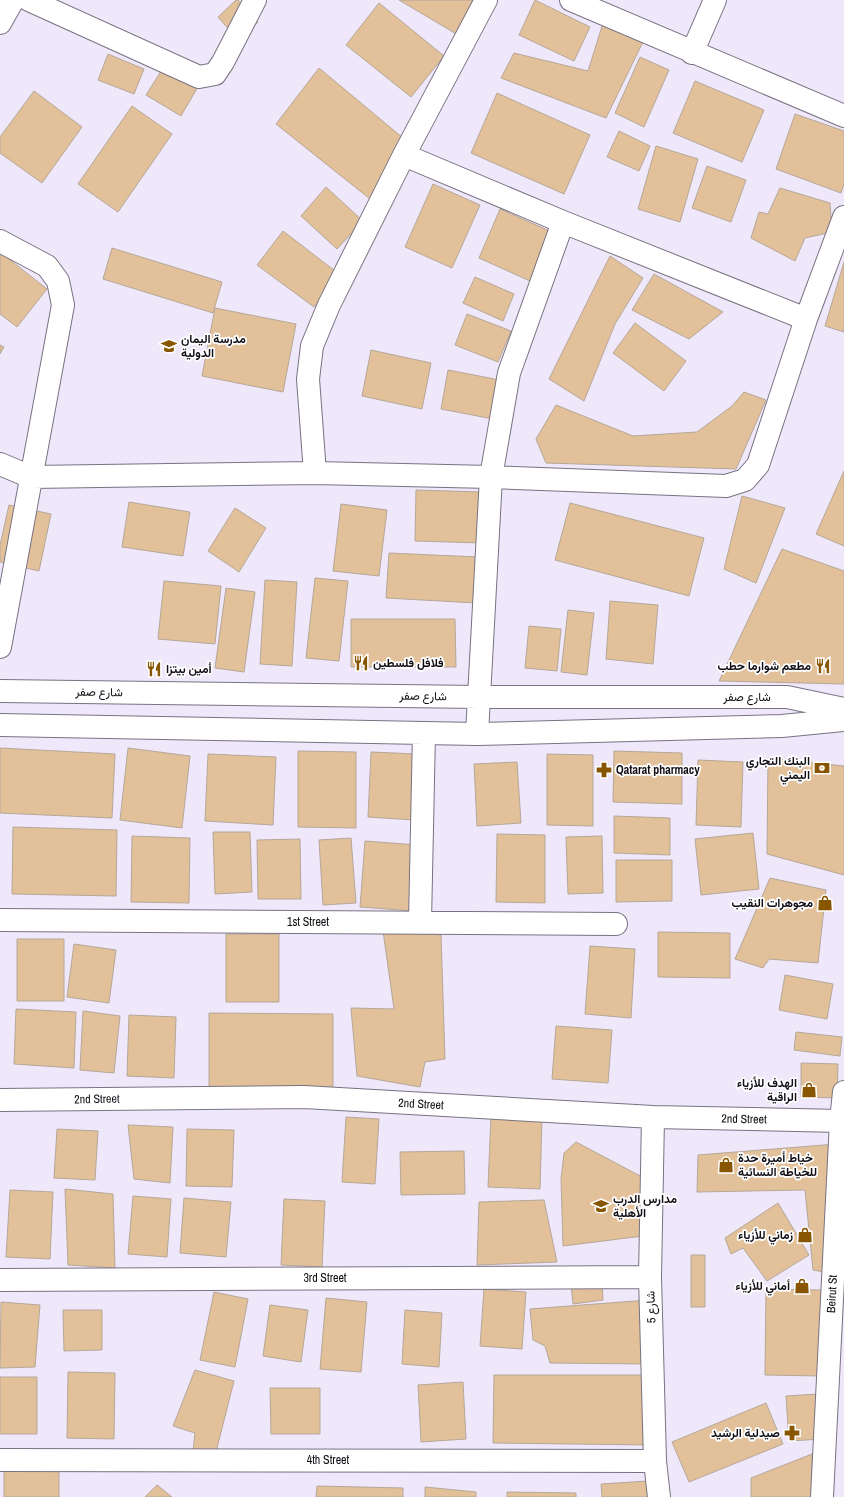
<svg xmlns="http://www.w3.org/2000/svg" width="844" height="1497" font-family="'Archivo Narrow',Vazirmatn,sans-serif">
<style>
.building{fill:#e2c19a;stroke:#b5a799}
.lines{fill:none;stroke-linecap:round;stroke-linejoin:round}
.minor-casing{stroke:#797282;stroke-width:24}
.major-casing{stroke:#797282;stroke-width:24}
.minor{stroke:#fff;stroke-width:22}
.major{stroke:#fff;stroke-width:22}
.labels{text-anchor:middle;stroke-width:3.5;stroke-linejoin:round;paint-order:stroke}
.poi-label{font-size:12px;font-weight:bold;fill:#100e14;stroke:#fff;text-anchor:end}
.street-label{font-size:12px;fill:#100e14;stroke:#fff}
</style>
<rect width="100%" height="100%" fill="#efe7fa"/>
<path class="building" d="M236,0h2l20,22 -20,18 -20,-23z
M399,0h79l-20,35z
M535,0l55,27 -16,34 -55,-26z
M379,3l65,53 -33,41 -65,-52z
M603,23l40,19 -37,76 -105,-40 13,-25 74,18z
M108,54l36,15 -10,25 -36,-14z
M640,57l29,13 -25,57 -29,-14z
M165,65l34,20 -18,31 -35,-21z
M319,68l84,70 -33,61 -94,-75z
M695,81l69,29 -22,52 -69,-29z
M34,91l48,36 -40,56 -42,-30v-16z
M497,93l93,42 -26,59 -93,-41z
M132,106l40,28 -54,78 -40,-28z
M795,114l49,17v53l-3,9 -65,-24z
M619,131l31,15 -11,25 -32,-14z
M656,146l42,13 -18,63 -42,-13z
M707,166l39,14 -15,42 -39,-14z
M433,184l47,21 -28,63 -47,-21z
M326,187l37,34 -26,28 -36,-33z
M780,188l50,15 2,29 -27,6 -10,23 -44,-23 8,-26 9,2z
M500,209l52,23 -22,49 -51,-23z
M283,231l56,43 -25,33 -57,-42z
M112,248l110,34 -9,31 -110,-34z
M0,252l47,37 -30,38 -17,-13z
M610,256l33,22 -28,46 -31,77 -35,-22z
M844,262v70l-19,-6z
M654,274l69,38 -34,27 -57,-29z
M475,277l39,17 -11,27 -40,-18z
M215,308l81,16 -13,68 -81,-16z
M467,314l44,17 -13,31 -43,-17z
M635,323l51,38 -22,30 -51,-38z
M0,345l4,2 -4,7z
M371,350l60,13 -9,46 -60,-13z
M448,370l52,10 -7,39 -52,-10z
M744,392l22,8 -30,69 -190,-6 -10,-24 20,-34 77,31 64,-4 35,-26z
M844,471v75l-28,-12z
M416,490l66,2 -1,51 -66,-2z
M742,496l43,12 -29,75 -32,-14z
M129,502l61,10 -7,44 -61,-9z
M570,503l134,35 -15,58 -134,-36z
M341,504l46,6 -8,66 -46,-5z
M9,505l42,9 -12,57 -39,-9v-17z
M235,508l31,20 -27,44 -31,-21z
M782,549l62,22v113l-125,-3z
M389,553l89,4 -2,46 -90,-5z
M315,578l33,3 -9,80 -33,-3z
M265,580l32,2 -5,84 -32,-2z
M164,581l57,5 -6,58 -57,-5z
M226,588l29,4 -11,80 -29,-4z
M610,601l48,4 -5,59 -47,-5z
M568,610l26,3 -7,62 -26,-3z
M351,619h104l1,48h-105z
M529,626l32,3 -4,42 -32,-3z
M0,748l115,6 -3,64 -112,-5z
M128,748l62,8 -8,72 -62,-8z
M298,751l58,1v76l-58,-1z
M614,751l68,2v51l-69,-2z
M371,752l46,2 -2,66 -47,-3z
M208,754l68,3 -3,68 -68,-4z
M547,754l46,1v71l-46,-1z
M768,758l76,8v109l-77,-21z
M698,760l45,2 -2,65 -45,-2z
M517,762l4,61 -44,3 -3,-62z
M614,816l56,2v37l-56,-2z
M13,827l104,3 -1,66 -104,-2z
M213,832h37l2,60 -37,2z
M753,833l6,56 -58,6 -6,-56z
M497,834l48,1v68l-49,-1z
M132,836l58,2 -1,65 -58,-1z
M602,836l1,57 -35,1 -2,-57z
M351,838l5,65 -33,2 -4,-65z
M300,839l1,60h-43l-1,-59z
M365,841l53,4 -4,66 -54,-4z
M616,860h56v41l-56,1z
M770,878l56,12 -8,73 -49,-4 -6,9 -28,-9z
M383,931l58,4 4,124 -20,3 -5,25 -63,-11 -6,-68 43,1z
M658,932l72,1v45l-72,-1z
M226,934h53v68h-53z
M17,939h47v62h-47z
M74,944l42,6 -7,53 -42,-6z
M590,946l45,3 -4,69 -46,-4z
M785,975l48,9 -6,35 -48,-9z
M16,1009l60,3 -2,56 -60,-4z
M83,1011l37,5 -6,57 -34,-3z
M209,1013l124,1v75l-124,-2z
M129,1015l47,2 -2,61 -47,-2z
M556,1026l56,4 -4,53 -56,-4z
M796,1032l46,5 -2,19 -46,-6z
M801,1063l37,1 -1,34 -36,-1z
M491,1115l51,2 -2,72 -52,-2z
M346,1117l33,2 -4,65 -33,-2z
M128,1125l45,2 -3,56 -36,-4z
M57,1129l41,2 -3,49 -41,-2z
M187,1129l47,1 -2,57 -46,-1z
M576,1142l68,36 -1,58 -80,10 -2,-67 3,-26z
M837,1144l-8,129 -16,-3 -8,-80 -108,2 1,-37z
M464,1151l1,43 -64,1 -1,-43z
M65,1189l48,5 2,74 -47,-3z
M10,1190l43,2 -3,67 -44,-2z
M133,1196l38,3 -4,58 -39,-3z
M184,1198l47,4 -5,55 -46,-4z
M284,1199l41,2 -3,66 -41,-2z
M544,1200l13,62 -80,3 2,-63z
M778,1203l31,52 -42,26 -24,-33 -12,6 -6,-16z
M691,1255h14v52h-14z
M602,1282l1,18 -30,4 -2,-19z
M484,1289l42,3 -4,57 -42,-3z
M766,1289l56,1 -1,86 -56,-1z
M214,1292l34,7 -13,68 -35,-7z
M326,1298l41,4 -6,70 -41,-3z
M648,1300v64l-98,-1 -5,-17 -12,-6 -3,-31z
M1,1302l39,3 -5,62 -35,1z
M270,1305l38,5 -7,52 -38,-6z
M63,1310h39v40l-38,1z
M405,1310l37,3 -3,54 -37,-3z
M195,1370l39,11 -18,71 -23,-1 2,-18 -22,-7z
M68,1372l47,1 -1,66 -47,-1z
M494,1375h153l3,70 -157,-2z
M0,1377h37v57h-37z
M463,1382l3,57 -45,3 -3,-57z
M270,1388h50v46h-49z
M818,1394l4,45 -33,2 -3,-45z
M766,1403l17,41 -94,38 -17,-40z
M812,1454v43h-61v-19z
M4,1467l55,1v29h-55z
M648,1481l1,16h-47l-1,-13z
M157,1485l15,12h-27z
M317,1486l86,2v9h-87z
M425,1487l51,5v5h-51z
M507,1492l69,1v4h-69z"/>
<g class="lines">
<defs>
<path id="minor" d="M29,0l170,77 16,-3 8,-12 32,-62
M571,0l273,116
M0,23l13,-23
M692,53l23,-53
M404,155l159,67 243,97
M0,241l47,25 11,15 5,24 -63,342
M0,464l31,13 284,-4 176,4 235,9 19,-6 13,-15 48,-146 38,-102
M315,473l-7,-94 4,-33 17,-41 75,-150 82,-155
M0,691l480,6h307l57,12
M0,725l477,9 305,-8 62,-6
M477,734l14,-257 18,-104 54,-151
M0,920l616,4
M420,922l4,-189
M0,1100l304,-3 349,20 188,4
M653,1117l-3,160 5,184 4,36
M0,1280l650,-3
M0,1460l655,1"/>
<path id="major" d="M822,1497l19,-376 3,-29"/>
</defs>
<use href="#minor" class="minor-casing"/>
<use href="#major" class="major-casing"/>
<use href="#minor" class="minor"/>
<use href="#major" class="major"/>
</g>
<defs>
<symbol id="school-bare" viewBox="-9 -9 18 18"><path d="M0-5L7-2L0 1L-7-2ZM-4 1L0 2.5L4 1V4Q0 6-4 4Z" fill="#885600" stroke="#fff" stroke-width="2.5" paint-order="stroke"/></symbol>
<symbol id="restaurant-bare" viewBox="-9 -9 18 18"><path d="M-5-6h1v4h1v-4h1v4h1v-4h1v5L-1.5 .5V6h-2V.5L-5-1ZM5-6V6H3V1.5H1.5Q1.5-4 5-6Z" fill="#885600" stroke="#fff" stroke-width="2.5" paint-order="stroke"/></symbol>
<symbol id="bank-bare" viewBox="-9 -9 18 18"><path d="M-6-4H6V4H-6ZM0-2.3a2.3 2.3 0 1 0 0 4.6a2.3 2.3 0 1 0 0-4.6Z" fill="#885600" stroke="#fff" stroke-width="2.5" paint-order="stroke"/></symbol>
<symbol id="pharmacy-bare" viewBox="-9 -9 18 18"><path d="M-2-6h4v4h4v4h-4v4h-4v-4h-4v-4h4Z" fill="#885600" stroke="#fff" stroke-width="2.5" paint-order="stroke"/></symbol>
<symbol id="shop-bare" viewBox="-9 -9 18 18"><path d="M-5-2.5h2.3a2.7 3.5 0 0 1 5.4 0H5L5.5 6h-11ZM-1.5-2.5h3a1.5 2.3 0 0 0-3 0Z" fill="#885600" stroke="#fff" stroke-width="2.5" paint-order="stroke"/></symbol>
</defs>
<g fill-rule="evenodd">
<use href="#school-bare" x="158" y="335" width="22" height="22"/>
<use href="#restaurant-bare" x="350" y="652" width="22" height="22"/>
<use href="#restaurant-bare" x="812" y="655" width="22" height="22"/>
<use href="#restaurant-bare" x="143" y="658" width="22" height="22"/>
<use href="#bank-bare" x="811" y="757" width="22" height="22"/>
<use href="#pharmacy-bare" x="593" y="759" width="22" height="22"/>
<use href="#shop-bare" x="814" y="892" width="22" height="22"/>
<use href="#shop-bare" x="798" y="1079" width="22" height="22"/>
<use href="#shop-bare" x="715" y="1154" width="22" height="22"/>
<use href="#school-bare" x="590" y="1195" width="22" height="22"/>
<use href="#shop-bare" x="794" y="1224" width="22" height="22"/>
<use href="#shop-bare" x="791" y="1275" width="22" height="22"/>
<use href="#pharmacy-bare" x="781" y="1422" width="22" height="22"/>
</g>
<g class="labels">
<g class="poi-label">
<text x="181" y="343" text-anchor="start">مدرسة اليمان<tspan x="181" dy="14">الدولية</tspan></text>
<text x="373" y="667" text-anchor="start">فلافل فلسطين</text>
<text x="811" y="670">مطعم شوارما حطب</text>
<text x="166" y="673" text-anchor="start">أمين بيتزا</text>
<text x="810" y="765">البنك التجاري<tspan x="810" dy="14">اليمني</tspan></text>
<text x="616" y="774" text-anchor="start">Qatarat pharmacy</text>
<text x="813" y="907">مجوهرات النقيب</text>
<text x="797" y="1087">الهدف للأزياء<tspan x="797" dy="14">الراقية</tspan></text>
<text x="738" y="1162" text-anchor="start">خياط أميرة حدة<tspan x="738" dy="14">للخياطة النسائية</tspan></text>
<text x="613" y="1203" text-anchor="start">مدارس الدرب<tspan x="613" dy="14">الأهلية</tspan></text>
<text x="793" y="1239">زماني للأزياء</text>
<text x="790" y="1290">أماني للأزياء</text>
<text x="780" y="1437">صيدلية الرشيد</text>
</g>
<g class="street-label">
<text transform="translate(99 692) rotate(1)" y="4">شارع صفر</text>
<text transform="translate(423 696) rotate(1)" y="4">شارع صفر</text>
<text x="747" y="701">شارع صفر</text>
<text x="308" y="926">1st Street</text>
<text transform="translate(97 1099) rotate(-1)" y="4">2nd Street</text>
<text transform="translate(421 1104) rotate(3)" y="4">2nd Street</text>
<text transform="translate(744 1119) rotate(1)" y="4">2nd Street</text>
<text x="325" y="1282">3rd Street</text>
<text transform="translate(832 1294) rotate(-87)" y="4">Beirut St</text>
<text transform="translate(651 1307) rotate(-92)" y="4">شارع 5</text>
<text x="328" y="1464">4th Street</text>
</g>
</g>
</svg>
